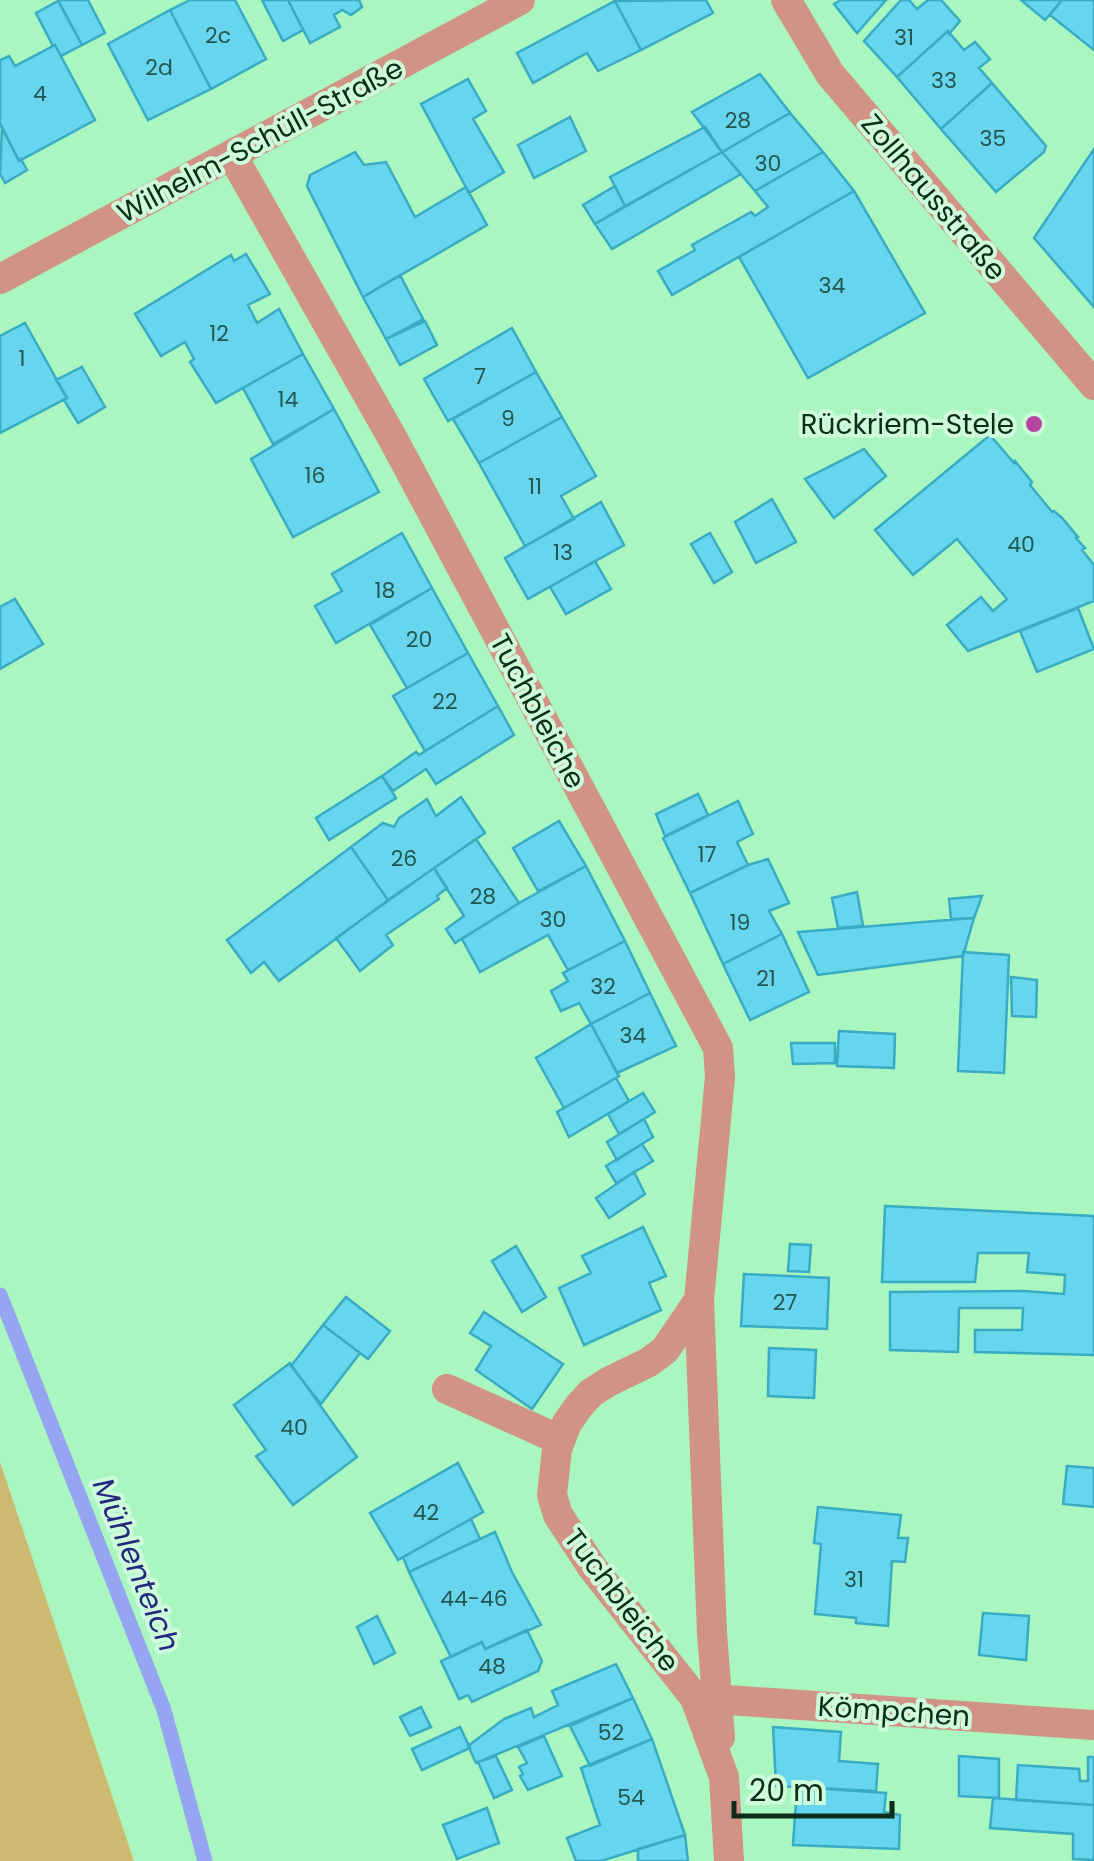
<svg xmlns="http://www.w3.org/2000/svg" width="1094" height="1861" font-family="Poppins,sans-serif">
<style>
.green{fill:#ceb971}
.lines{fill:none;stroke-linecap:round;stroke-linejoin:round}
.stream{stroke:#95a5f1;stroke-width:15}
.building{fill:#66d5ed;stroke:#37acc3;stroke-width:2.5}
.minor{stroke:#d09385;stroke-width:30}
.poi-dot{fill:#b244a2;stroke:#cefcdb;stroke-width:4}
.labels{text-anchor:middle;stroke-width:8;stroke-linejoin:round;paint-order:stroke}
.number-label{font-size:22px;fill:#23574f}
.street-label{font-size:28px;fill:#0d2d1a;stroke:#cefcdb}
.poi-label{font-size:28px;fill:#0d2d1a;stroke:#cefcdb;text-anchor:end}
.water-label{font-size:30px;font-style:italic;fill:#24287e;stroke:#cefcdb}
</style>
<rect width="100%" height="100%" fill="#a9f6c1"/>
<path class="green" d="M0,1462l134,399h-134z"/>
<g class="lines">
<path class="stream" d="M0,1295l164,415 41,151"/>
</g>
<path class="building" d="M88,0l17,33 -23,12 -24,-45z
M190,0h45l31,59 -55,30 -41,-79z
M262,0h26l15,30 -20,11z
M288,0h71l3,7 -11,8 -9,-5 -8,5 6,12 -30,16z
M706,0l7,13 -72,37 -26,-49z
M841,0h45l-29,33 -23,-29z
M901,0h8l8,9 11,-9h13l19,21 -11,13 -1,-3 -51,46 -33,-36z
M1021,0h41l-17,20z
M1062,0h32v50l-44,-35z
M58,1l24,44 -21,11 -6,-11 -2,1 -17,-33z
M615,1l26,49 -43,21 -11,-18 -54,30 -16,-30z
M170,10l41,79 -63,31 -40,-76z
M948,31l16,19 11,-8 15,17 -11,9 13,15 -51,46 -44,-52z
M55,45l40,75 -76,41 -19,-37v-64l9,-4 6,10z
M760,74l30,39 -68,39 -30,-40z
M468,79l18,32 -13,8 31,53 -35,21 -48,-89z
M992,83l54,63 -2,6 -48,40 -55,-63z
M790,113l33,39 -68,39 -33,-39z
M570,117l16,34 -52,27 -16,-33z
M2,127l17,34 2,-2 6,11 -22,13 -5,-9z
M705,127l17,25 -97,54 -15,-29z
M1094,149v158l-60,-69z
M355,152l9,13 22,-3 29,55 51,-30 21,38 -124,72 -56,-111 3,-11z
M722,152l19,22 -129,75 -17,-25z
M823,152l31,39 -182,104 -14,-24 37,-21 -3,-5 59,-33 4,4 13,-9 -13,-16z
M615,186l10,20 -30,18 -12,-19z
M854,191l71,122 -117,65 -69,-121z
M246,254l24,40 -22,11 9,18 22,-14 24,45 -87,49 -26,-41 4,-3 -9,-17 -24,14 -26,-42 96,-59 3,6z
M400,275l23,44 -37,20 -23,-42z
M425,321l12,24 -37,20 -14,-26z
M25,323l42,75 -67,35v-97z
M512,328l24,44 -88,49 -24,-42z
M303,354l31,55 -61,35 -30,-56z
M82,367l23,40 -27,16 -14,-23 3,-2 -11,-18z
M536,372l26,45 -83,46 -26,-44z
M334,409l45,83 -86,45 -42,-78z
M562,417l34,59 -35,20 13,23 -49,27 -46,-83z
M990,435l24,28 1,-2 17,21 -2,3 22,27 2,-1 8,7 16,19 -2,1 9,10 -3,2 12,15v36l-126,50 -21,-26 34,-28 12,14 14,-12 -50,-60 -44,36 -38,-45z
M864,449l22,27 -52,42 -29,-39z
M772,499l24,43 -40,21 -21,-41z
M601,502l23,43 -96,54 -23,-41z
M402,533l30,55 -96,55 -21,-37 27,-15 -10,-17z
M710,533l22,39 -18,11 -23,-39z
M595,561l16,28 -45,25 -16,-27z
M432,588l36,65 -61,35 -37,-63z
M15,599l28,45 -43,25v-62z
M1078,608l16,41 -57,23 -17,-41z
M468,653l30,53 -73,45 -32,-55z
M498,706l16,29 -78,49 -10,-15 -33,22 -11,-15 34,-24 3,3z
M382,776l14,22 -67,42 -13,-22z
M698,794l10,21 -43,21 -9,-22z
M461,797l24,36 -97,67 -37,-53 32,-24 11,4 5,-9 28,-19 9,17z
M738,801l15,33 -16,8 11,23 -58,28 -27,-55z
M559,821l27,45 -48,25 -25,-43z
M476,839l43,64 -64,40 -9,-14 18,-13 -30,-48z
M351,847l37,53 -109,81 -15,-19 -13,11 -24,-33z
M768,859l21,44 -20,8 13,23 -59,30 -33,-71 58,-28z
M586,866l39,75 -57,29 -20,-35 -68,37 -18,-33 57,-36z
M434,868l13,20 -10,8 2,3 -53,36 7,10 -33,26 -24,-33z
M857,892l6,34 -25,2 -6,-30z
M982,896l-8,22 -23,1 -2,-20z
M974,918l-11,38 -145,19 -20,-43z
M782,934l27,58 -59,28 -27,-56z
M625,941l25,52 -59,31 -12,-21 -18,8 -10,-20 17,-10 -5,-8z
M963,952l46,3 -5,118 -46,-2z
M1011,977l26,3 -1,37 -24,-1z
M650,993l26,53 -59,27 -26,-49z
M591,1024l28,52 -55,32 -28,-50z
M839,1031l56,3 -1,34 -57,-2z
M791,1043h44v20l-42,1z
M616,1078l13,23 -60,36 -12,-25z
M643,1093l12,19 -36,22 -11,-20z
M644,1119l9,18 -36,23 -10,-18z
M642,1144l11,17 -37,22 -10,-17z
M634,1172l11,22 -36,24 -13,-20z
M885,1206l209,10v139l-119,-3v-22h47l1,-22h-64l-1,44 -68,-2v-58l134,-1 40,3 1,-19 -38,-3 2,-19h-51l-3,29h-93z
M643,1227l23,49 -17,7 12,27 -77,35 -25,-57 32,-15 -9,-17z
M790,1244l21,1 -2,27 -21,-1z
M516,1246l30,51 -24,15 -30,-51z
M744,1274l85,4 -2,51 -86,-3z
M346,1297l44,34 -22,28 -45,-34z
M484,1312l79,52 -31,45 -56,-39 15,-24 -21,-13z
M323,1325l37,28 -39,51 -30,-38z
M769,1348l47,2 -2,48 -46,-2z
M290,1363l67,94 -64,48 -37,-49 10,-6 -32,-45z
M458,1463l25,49 -85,48 -28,-47z
M1067,1466l27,2v39l-31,-3z
M818,1507l83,8 -3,23h10l-3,24 -13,-1 -4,65 -32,-3v-5l-41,-4 6,-70 -7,-1z
M471,1519l9,20 -71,33 -6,-15z
M495,1532l17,40 29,53 -56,24 -3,-7 -31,15 -42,-85z
M983,1613l46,3 -3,44 -47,-5z
M377,1616l18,37 -21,11 -17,-37z
M527,1630l15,31 -4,10 -66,31 -4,-7 -9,4 -18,-38 41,-19 3,7z
M616,1664l17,34 -157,65 -8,-17 36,-27 27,-11 3,9 24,-12 -6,-14z
M633,1698l19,41 -62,27 -20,-40z
M421,1707l10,20 -21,9 -10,-19z
M460,1727l10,21 -48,22 -10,-21z
M773,1727l68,5 -2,29 39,3 -2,27 -100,-5z
M544,1736l18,40 -34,14 -8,-14 3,-2 -4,-7 8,-4 -9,-16z
M652,1739l33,96 -84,26h-25l-9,-23 33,-13 -19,-57z
M496,1756l16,34 -18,8 -16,-36z
M959,1756l40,3v39l-40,-2z
M1088,1757h6v48l-78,-5 2,-35 61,4 1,12h8z
M797,1787l89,6 -2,19 16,3 -1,34 -106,-4z
M993,1798l101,7v55l-21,-1v-25l-83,-6z
M487,1808l12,35 -42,16 -14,-34z
M685,1835l3,26h-50v-12z"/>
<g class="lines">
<path class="minor" d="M786,0l44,74 264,311
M232,155l161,284 325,609 2,29 -21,223 -34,50 -16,12 -41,20 -17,11 -12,13 -12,17 -10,26 -5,46 6,20 34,52 103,131 29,79 5,84
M0,279l520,-279
M699,1300l13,333 8,104
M447,1389l113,51
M698,1698l396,27"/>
</g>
<circle class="poi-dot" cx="1034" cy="424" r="10"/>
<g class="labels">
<g class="number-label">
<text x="218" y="43">2c</text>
<text x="904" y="45">31</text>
<text x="159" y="75">2d</text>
<text x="944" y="88">33</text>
<text x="40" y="101">4</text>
<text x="738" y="128">28</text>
<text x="993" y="146">35</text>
<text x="768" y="171">30</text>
<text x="832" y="293">34</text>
<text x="219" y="341">12</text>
<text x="22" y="366">1</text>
<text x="480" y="384">7</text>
<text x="288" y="407">14</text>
<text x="508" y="426">9</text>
<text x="315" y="483">16</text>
<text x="535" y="494">11</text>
<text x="1021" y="552">40</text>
<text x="563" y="560">13</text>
<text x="385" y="598">18</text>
<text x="419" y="647">20</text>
<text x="445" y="709">22</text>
<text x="707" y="862">17</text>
<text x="404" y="866">26</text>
<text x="483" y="904">28</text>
<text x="553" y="927">30</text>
<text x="740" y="930">19</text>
<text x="766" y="986">21</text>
<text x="603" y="994">32</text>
<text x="633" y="1043">34</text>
<text x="785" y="1310">27</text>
<text x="294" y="1435">40</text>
<text x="426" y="1520">42</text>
<text x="854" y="1587">31</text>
<text x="474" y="1606">44-46</text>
<text x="492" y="1674">48</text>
<text x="611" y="1740">52</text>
<text x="631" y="1805">54</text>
</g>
<g class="street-label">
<text transform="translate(260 140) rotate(-28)" y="10">Wilhelm-Schüll-Straße</text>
<text transform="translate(934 197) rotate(50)" y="10">Zollhausstraße</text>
<text transform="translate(538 711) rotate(62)" y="10">Tuchbleiche</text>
<text transform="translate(622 1600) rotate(53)" y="10">Tuchbleiche</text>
<text transform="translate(894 1711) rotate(4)" y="10">Kömpchen</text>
</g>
<g class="poi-label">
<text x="1014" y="434">Rückriem-Stele</text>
</g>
<g class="water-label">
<text transform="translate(136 1565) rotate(68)" y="10">Mühlenteich</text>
</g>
</g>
<path d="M734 1801v15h158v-15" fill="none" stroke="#0d2d1a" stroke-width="5"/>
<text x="749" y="1801" font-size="30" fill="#0d2d1a" stroke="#cefcdb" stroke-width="8" paint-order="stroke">20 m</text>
</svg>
